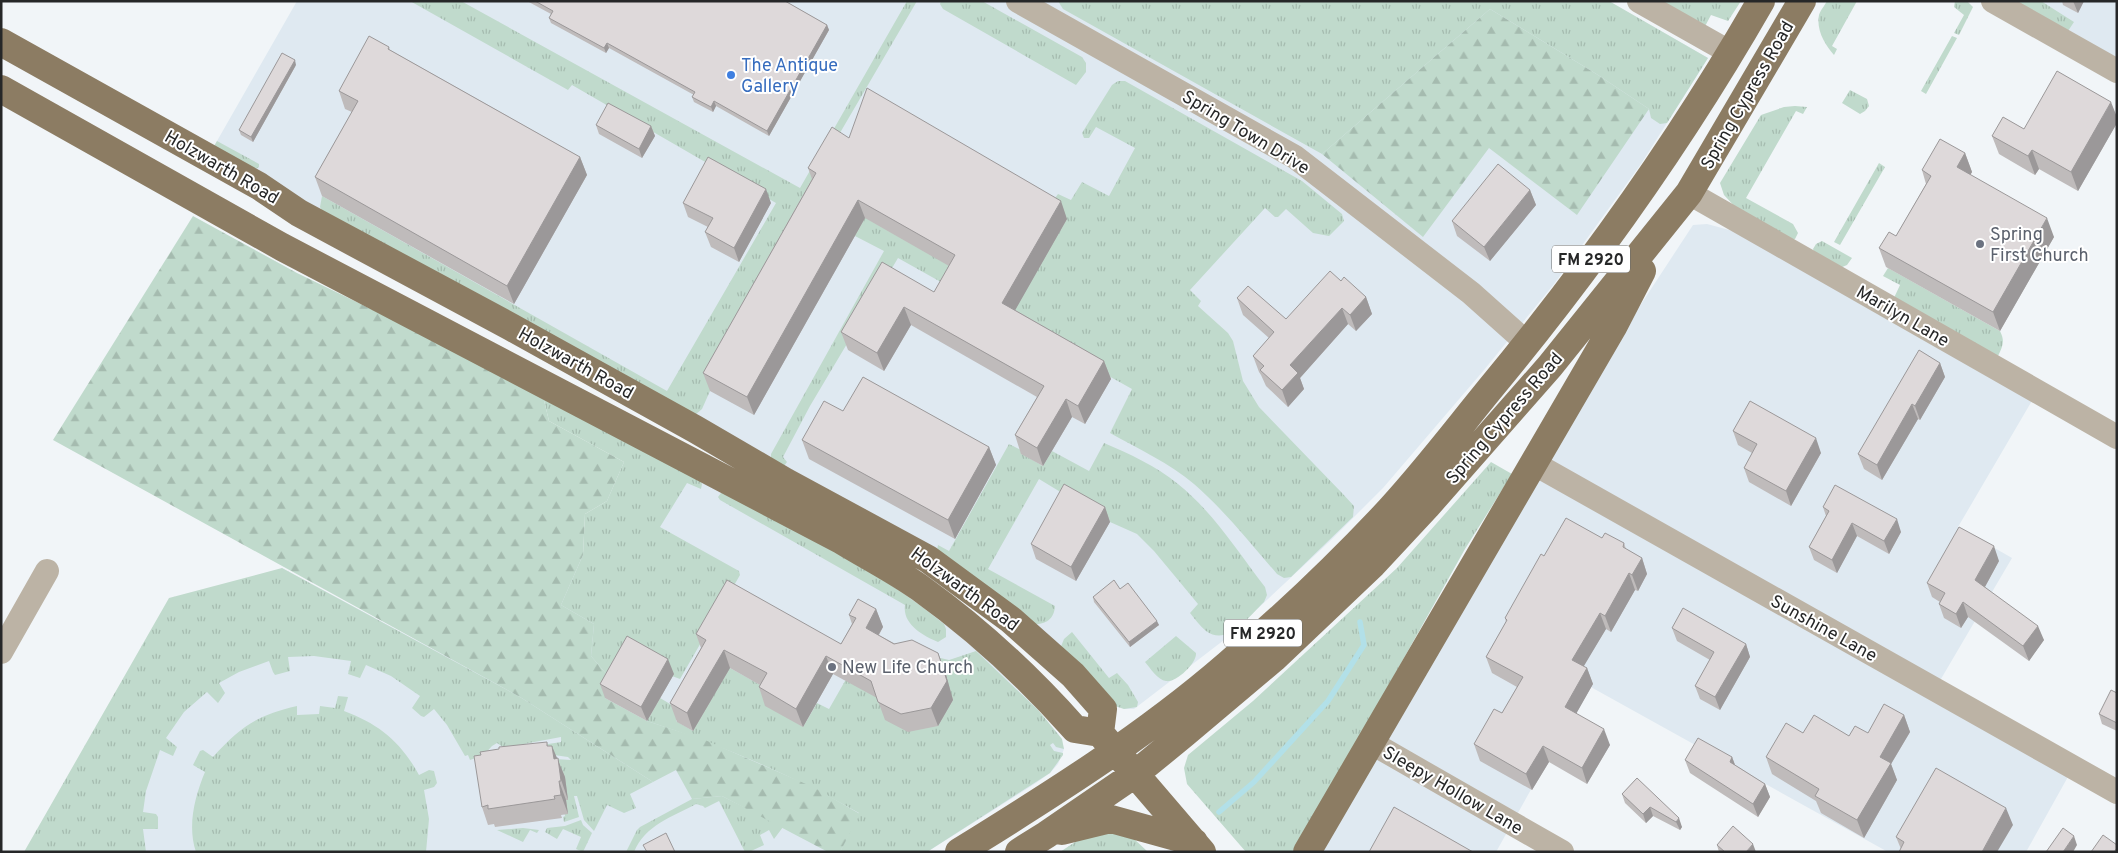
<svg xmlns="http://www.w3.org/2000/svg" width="2118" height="853" font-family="Overpass,sans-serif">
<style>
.built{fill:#dfe9f1}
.grass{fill:url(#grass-tufts)}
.forest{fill:url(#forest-firs)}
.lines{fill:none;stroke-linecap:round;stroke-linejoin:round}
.stream{stroke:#b2e0e8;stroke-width:5.5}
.minor{stroke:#bcb3a5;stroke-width:24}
.major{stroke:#8c7c63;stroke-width:28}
.wall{fill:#bfbbbb}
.shaded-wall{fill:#9b9899}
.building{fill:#ded9da;stroke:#9b9899}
.shop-dot{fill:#3f7fe0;stroke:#fff;stroke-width:2}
.worship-dot{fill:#6b7280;stroke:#fff;stroke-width:2}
.labels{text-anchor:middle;stroke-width:4;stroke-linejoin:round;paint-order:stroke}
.shield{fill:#fff;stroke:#676868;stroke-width:1}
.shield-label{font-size:16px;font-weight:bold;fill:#262728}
.shop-label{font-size:18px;fill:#366cbe;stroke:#fff;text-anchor:start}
.street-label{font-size:18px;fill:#262728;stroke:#fff}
.worship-label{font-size:18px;fill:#5b616d;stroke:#fff;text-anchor:start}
</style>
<defs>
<pattern id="grass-tufts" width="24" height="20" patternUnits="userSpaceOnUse" patternTransform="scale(1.25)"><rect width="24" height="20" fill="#c0dacc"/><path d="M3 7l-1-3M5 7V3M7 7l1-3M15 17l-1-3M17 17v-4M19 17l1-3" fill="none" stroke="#a5bbaf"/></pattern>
<pattern id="forest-firs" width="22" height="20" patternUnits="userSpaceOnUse" patternTransform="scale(1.25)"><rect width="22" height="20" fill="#c0dacc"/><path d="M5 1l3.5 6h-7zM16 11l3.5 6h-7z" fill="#a5bbaf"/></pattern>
</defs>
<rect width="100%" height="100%" fill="#f1f5f8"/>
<path class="built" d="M297,1h1311l100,57 -67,106 -87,120 -70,86 -101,118 -54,54 -105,98 -90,69h-10l-61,-54 -850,-507z
M2010,1h107v62z
M1707,224l26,7 300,168 -75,128 54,31 -74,126 136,82 -48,86h-138l-299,-166 -93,166h-177l252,-441 122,-186z
M634,440l269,153 37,27 47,39 51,51 21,25 5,14 -6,15 -8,9 -14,10 -109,69h-903l258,-284 238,128z"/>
<path class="grass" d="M410,1h51l339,187 107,-187h10l-80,137 211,70 10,-14 13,6 11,-18 27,14 26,-48 -39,-21 -7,11h-5l-2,-5 30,-48 6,-4h7l177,100 40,33 2,7 -15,15 -16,-3 -27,-24 -8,8h-3l-10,-9 -75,82 11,11 -3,5 30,27 5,8 10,40 16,26 83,86 12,13 -1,11 -62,60 -7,1 -7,-4c-26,-30 -52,-63 -83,-90 -23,-20 -57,-36 -84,-51l22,-44 -234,-131 -88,148 -27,51 4,5 -3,4 -13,-5v-7l113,-203 -29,-15 -145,155 -8,18 -7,6 -373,-204 -2,-4 2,-11 345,195 109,-188 -204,-118 -4,5z
M941,1h41l100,56 4,6v9l-10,13 -133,-76 -3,-5z
M1058,1h551l99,57 -41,65 -7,1 -9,-6 -2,-9 -51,-34 -108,-66 -168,145 -259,-145z
M1650,1h91l-13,20 -17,-6 -9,17z
M1827,1h30l-25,45 5,3 -3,6c-9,-10 -18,-25 -15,-40 1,-4 6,-10 8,-14z
M1955,1h12l6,6 -14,28 -5,-2 10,-18 -10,-8z
M2010,1h31l33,21 -6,9z
M1952,36l5,2 -31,56 -5,-3z
M1850,90l17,9 2,7 -4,5 -5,3 -18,-11z
M1795,106l12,1 -4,7 -7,-3 -50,87 47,26 5,9 -3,6 -7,2 -50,-31 -14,-15 -4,-12 41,-68 23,-8z
M217,141l42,23v3l-3,2 -43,-21z
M1879,163l6,4 -45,78 -6,-3z
M1822,241l30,17 -5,7 -7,3 -24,-11 -3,-8 3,-5z
M1888,268l112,63c5,10 3,15 -2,25l-105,-56 7,-15 -17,-9z
M542,392l158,87 2,5 -1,5 -14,-6 -27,44 79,44 1,4 -60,104 -8,-3 1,-3 -59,10 -23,-27 3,-32 -33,-19 22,-50 2,-41 22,-13 17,-39 -75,-41z
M1104,443c26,11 52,23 74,41 35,28 60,68 87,103l2,8 -3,7c-15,14 -36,45 -58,29 -6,-5 -11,-12 -16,-18l8,-9 -44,-53 -17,-17 -27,-12 -71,-43 -51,90 67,37c-1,15 -11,19 -25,18l-93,-74 1,-5 11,6 60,-107 14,7 -1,3 21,12 9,-15 37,20z
M1491,462l21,12 -47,75 -163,291 -10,12h-46l-59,-68 -3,-16 4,-13 65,-54 144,-133z
M727,492c73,41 152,78 217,132l2,5v8l-8,5c-15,-6 -36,-18 -33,-37l-185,-105 -2,-3 3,-4z
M282,568l238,129 133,85 -23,12 6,14 -12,5 -17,-8 -13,26 -10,-11 -7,-24h-3l5,21 -15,5 -1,-5 2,-1 -10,-57 16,1 -3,-3 -28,-4 -11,-6 32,-5v-5l-32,6 -23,6 -9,-6 -5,3 -8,9 -14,5 -2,-5 -3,1 -18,-31 -13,-16 -10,8 -3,-1 -9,-8 8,-12 -29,-20 -25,-11 -6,13 -12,-4 3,-13 -37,-5 -26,1 2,14 -15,4 -2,-3 -4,-11 -30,11 -20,11 6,10 -7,10 -11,-11 -23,20 -18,26 11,9 -4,9 -13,-6 -14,41 -3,21 13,2 2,3v12h-15l3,23h-122l145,-254z
M1072,632l37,46 8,-5 11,12 10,17 -1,5 -13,2 -9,-3 -55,-57 4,-10z
M1176,636l20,17c1,10 -20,30 -30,28 -8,-1 -16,-13 -21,-19z
M976,651l62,59 24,29 2,10 -8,-2 -3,-4 -3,2 4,6 9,2v2l-13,18 -123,79h-87l19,-39c-67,-38 -138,-68 -212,-92l13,-23 22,13 -6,10 17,10 10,-78 70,39 30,35 14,-24 12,6 16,-28 87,-25 17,4z
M338,696l10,1 -4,14c35,13 57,31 75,64l10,-5 5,1 3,12 -3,4 -10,3 5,29 -3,33h-230c-9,-26 -1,-56 9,-80l-12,-7 7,-14 3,-1 10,7c27,-30 44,-42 84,-51v9l22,-1 1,-8 15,2z
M722,796l61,31 -9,12 -5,-9 -9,5 4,10 -15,7h-4l-26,-51 -14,7 -2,-2 -7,-2c-24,13 -51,21 -62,48h-8l11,-22 3,-3 52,-28z
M581,820l2,5 9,8 -9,19 -7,-3 5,-12 -18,-8 -6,10 -12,-7 2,-4 18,-2z
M523,828l16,2 -2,3 -7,-3 -7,12 -26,-12z
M1103,832l29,5 16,15h-88l18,-12z"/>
<path class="forest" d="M1490,9l108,66 51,34 -72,106 -88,-67 -66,89 -101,-83z
M193,216l104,57 245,119 7,29 75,41 -17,39 -22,13 -2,41 -22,50 33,19 -3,32 23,27 -9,15 42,23 58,19 110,48 45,26 -20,38h-12l-106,-56 -30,3 -16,-29 -23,12 -133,-85 -467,-257z"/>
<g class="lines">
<path class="stream" d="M1219,812l35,-30 74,-81 36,-56 -4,-23"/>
<path class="minor" d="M1018,1l277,156 176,136 56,50
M1639,1l92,52
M1993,1l124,70
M1689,193l428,244
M1533,463l584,329
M1,652l46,-81
M1370,742l192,110"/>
<path class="major" d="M1,42l258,144 40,27 212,114 184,102 91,53 142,77 83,61 62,55 30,34 -3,24
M1,89l281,158 559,293c26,16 54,30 79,48 57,41 109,89 155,141l25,4 102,119
M1062,831l49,-12 83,23
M959,852c92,-57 186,-116 268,-187 54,-46 106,-95 155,-147 38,-40 72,-85 107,-128 101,-122 193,-251 272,-389
M1019,852l27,-17 89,-61 49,-40 90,-76 99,-94 54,-58 123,-140 139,-173 113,-192
M1307,852l306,-525 29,-56"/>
</g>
<path class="wall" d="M527,1h258l42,24 2,5 -60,106 -53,-30 -3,6 -19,-10 -2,-5 2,-2 -85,-47 -3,5 -55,-30 -2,-5 2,-4z
M2062,1h22l-6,12 -15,-8z
M389,47l1,3 190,107 7,18 -73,129 -192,-108 -7,-19 37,-65 -7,-3 -6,-18z
M296,65l-43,77 -12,-7 -2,-5z
M2117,117v6l-39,68 -39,-22 -4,6 -36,-21 -7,-18 32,-7z
M596,125l55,1 4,10 -13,22 -43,-24z
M849,138l218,81 -52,91 89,51 7,18 -26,45 -13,-7 -29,49 -22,-12 -6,-19 22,-38 -126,-72 -27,46 -36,-21 -7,-18 93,-40 15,-26 -84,-48 -111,197 -44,-24 -7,-18 109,-194 -4,-11z
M1965,153l7,19 -2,3 84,62 -54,94 -114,-64 -7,-19 17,-12 30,-52 -4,-14z
M1530,190l6,15 -46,56 -33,-25 -5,-15z
M683,203h88l-32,59 -28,-15 -6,-15 3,-5 -20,-10z
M1341,281l25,16 6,17 -16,17 -8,-7 -48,54 4,11 -16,18 -22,-21 -5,-11 -2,-3 -6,-16 16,-18 -26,-23 -6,-17 49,21z
M1940,363l5,14 -25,43 -2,-1 -36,61 -18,-11 -6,-15z
M843,411l146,36 7,18 -41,74 -146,-80 -7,-19z
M1733,431l88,22 -30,53 -42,-24 -5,-14 8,-15 -14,-8z
M1105,507l5,15 -34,59 -40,-22 -5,-15z
M1823,507l78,25 -12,22 -32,-18 -20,37 -23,-13 -5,-13 17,-31z
M1602,538l22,5 2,6 16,9 5,16 -9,17 -3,-1 -24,42 -5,-3 -23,37 4,2 6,16 -17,29 34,32 -23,39 -38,-22 -17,28 -52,-29 -6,-17 28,-31 15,-26 -25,-14 -6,-16 20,-35 -1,-4 39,-62z
M1999,561l-14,26 59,53 -15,21 -61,-44 -7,11 -17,-10 -5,-14 1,-2 -8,-5 -5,-14z
M1120,589l39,36 -29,22 -36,-45 -1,-5z
M876,609l7,18 -4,8 66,36 8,29 -15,26 -30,6 -23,-12 -8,-22 -44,-24 -30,53 -38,-21 -6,-19 1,-2 -30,-17 -37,63 -16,-9 -7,-19 31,-55 -5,-14 145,10 11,-20 -3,-9z
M1672,628l74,16 4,13 -30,53 -20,-11 -5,-13 15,-26 -33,-19z
M674,674l-27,47 -42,-23 -5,-14z
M2117,693v38l-15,-7 -3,-10z
M1904,715l6,17 -19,32 6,16 -33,58 -43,-25 -5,-12 -44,-27 -6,-17 37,-24 46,3 19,-3z
M547,742l1,4 9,12 8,19 3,23h-2l2,14 -7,1 1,3 -67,9 -1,-3 -6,1 -6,-18z
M1732,757l3,8 30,19 5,13 -12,20 -68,-44 -5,-13z
M1637,778l45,49 -2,3 -27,-14 -7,7 -21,-20 -3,-9z
M2013,825l-112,24 -5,-12z
M1717,845l39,7h-37z"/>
<path class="shaded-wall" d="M2073,1h11l-6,12z
M827,25l2,5 -60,106 -2,-5z
M607,43l2,5 -3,5 -2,-5z
M295,60l1,5 -43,77 -2,-5z
M714,101l2,5 -3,6 -2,-5z
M2111,102l6,15v6l-39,68 -7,-19z
M651,126l4,10 -13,22 -3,-9z
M2032,150l7,19 -4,6 -7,-19z
M1965,153l7,19 -8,14 -7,-19z
M580,157l7,18 -73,129 -7,-18z
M766,189l5,14 -32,59 -5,-14z
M1530,190l6,15 -46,56 -6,-14z
M858,200l7,18 -111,197 -7,-18z
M1061,201l6,18 -58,102 -7,-18z
M2047,218l7,19 -54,94 -7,-19z
M1366,297l6,17 -16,17 -6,-16z
M904,307l7,18 -27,46 -7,-18z
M1342,308l6,16 -48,54 4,11 -16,18 -6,-17 8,-25z
M1104,361l7,18 -26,45 -7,-18z
M1940,363l5,14 -25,43 -5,-14z
M1066,399l6,18 -29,49 -6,-18z
M1912,404l6,15 -36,61 -5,-15z
M1816,438l5,15 -30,53 -5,-15z
M989,447l7,18 -41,74 -7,-19z
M1105,507l5,15 -34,59 -5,-14z
M1897,519l4,13 -12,22 -5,-13z
M1852,523l5,13 -20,37 -5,-13z
M1994,546l5,15 -18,33 -6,-14z
M1642,558l5,16 -9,17 -6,-16z
M1629,573l6,17 -24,42 -6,-16z
M1963,602l5,15 -7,11 -5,-14z
M876,609l7,18 -11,19 -6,-18z
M1600,613l6,16 -28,47 -6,-16z
M1157,621l2,4 -29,22 -1,-5z
M2038,626l6,14 -15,21 -6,-15z
M1746,644l4,13 -30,53 -5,-13z
M724,650l6,18 -37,63 -6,-18z
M938,653l7,18 8,29 -15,26 -7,-18z
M826,656l7,18 -30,53 -7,-18z
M668,659l6,15 -27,47 -6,-14z
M1587,668l6,16 -22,39 -6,-16z
M1904,715l6,17 -19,32 6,16 -33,58 -7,-18 23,-63z
M1604,729l6,16 -23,39 -5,-16z
M552,746l13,31 3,23 -14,-41z
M1543,746l6,16 -17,28 -6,-16z
M1732,757l5,13 -7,-8z
M559,781l7,19 2,14 -7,-19z
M1765,784l5,13 -12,20 -5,-13z
M1650,807l3,9 -7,7 -3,-9z
M2006,808l7,17 -16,27h-15z
M1679,818l3,9 -2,3 -4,-8z
M2074,836l3,9 -4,7h-10z
M1753,844l3,8h-10z"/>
<path class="building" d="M535,1h250l42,24 -60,106 -53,-30 -3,6 -19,-10 3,-5 -88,-49 -3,5 -55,-30 4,-7z
M369,36l20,11 -1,2 192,108 -73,129 -192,-109 43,-76 -19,-10z
M282,53l13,7 -44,77 -12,-7z
M2057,71l54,31 -40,70 -39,-22 -4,6 -36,-20 11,-19 21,12z
M867,88l194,113 -59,102 102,58 -26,45 -12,-7 -29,49 -22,-13 29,-49 -140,-79 -27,46 -36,-21 41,-70 52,30 21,-37 -97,-55 -111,197 -44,-24 113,-200 -8,-5 24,-41 17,11z
M608,103l43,23 -12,23 -43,-24z
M1940,139l25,14 -8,14 90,51 -54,94 -114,-64 10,-16 7,4 35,-60 -9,-6z
M708,157l58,32 -32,59 -29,-16 8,-14 -30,-15z
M1498,164l32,26 -46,57 -32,-26z
M1330,271l11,10 3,-4 22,20 -16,18 -8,-7 -52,57 8,8 -16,17 -22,-20 4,-4 -11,-10 21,-24 -37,-34 11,-12 38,33z
M1919,350l21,13 -25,43 -3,-2 -35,61 -19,-11z
M863,377l126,70 -41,73 -146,-80 22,-39 19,10z
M1750,401l66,37 -30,53 -42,-23 13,-24 -24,-13z
M1064,484l41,23 -34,60 -40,-23z
M1835,485l62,34 -13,22 -32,-18 -20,37 -23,-13 20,-36 -6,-4z
M1566,518l36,20 3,-5 19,10 -1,4 19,11 -10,17 -3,-2 -24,43 -5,-3 -28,47 15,8 -22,39 39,22 -22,39 -39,-22 -17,28 -52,-30 20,-35 8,4 21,-36 -37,-20 21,-37 -2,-2 36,-64 3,2z
M1959,527l35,19 -19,34 63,46 -15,20 -60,-44 -7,12 -17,-10 6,-11 -18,-10z
M727,580l114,64 15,-26 -7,-3 9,-16 18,10 -10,19 28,16 18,-4 26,13 9,28 -16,27 -30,6 -23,-12 -7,-21 -45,-25 -30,53 -37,-22 8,-14 -43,-23 -37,63 -17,-10 36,-63 -10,-6z
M1114,580l6,9 8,-6 29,38 -28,21 -36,-45z
M1683,608l63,36 -31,53 -20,-11 19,-34 -42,-24z
M627,636l41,23 -27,48 -41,-23z
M2111,690l6,3v30l-18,-9z
M1884,704l20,11 -24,42 11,6 -34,57 -42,-24 4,-7 -53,-32 20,-34 17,10 11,-18 35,21 6,-10 13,7z
M1698,738l34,19 -2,5 35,22 -12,20 -68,-44z
M547,742v4h5l2,13 4,-1 3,23h-2l2,14 -7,1 1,3 -67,10v-4l-6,2 -8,-51 7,-1 -1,-3 19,-3v-2z
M1936,768l70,40 -24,44h-83l5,-10 -8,-5z
M1637,778l42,40 -3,4 -26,-15 -7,7 -21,-20z
M1394,807l79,45h-104z
M1733,826l20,18 -7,8h-21l-8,-7z
M2063,828l11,8 -11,16h-17z
M666,833l9,19h-28l-4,-7z
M2103,835l14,10v3l-3,4h-23z"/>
<circle class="shop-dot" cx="731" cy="75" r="5"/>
<g class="worship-dot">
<circle cx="1980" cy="244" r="5"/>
<circle cx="832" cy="667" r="5"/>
</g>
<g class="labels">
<g class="shield">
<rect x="1552" y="245.5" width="78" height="27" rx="4"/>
<rect x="1224" y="619.5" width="78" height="27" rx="4"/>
</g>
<g class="shield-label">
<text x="1591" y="265">FM 2920</text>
<text x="1263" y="639">FM 2920</text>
</g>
<g class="shop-label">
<text x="741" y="71">The Antique<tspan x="741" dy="21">Gallery</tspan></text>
</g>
<g class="street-label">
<text transform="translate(1747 95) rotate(-60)" y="6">Spring Cypress Road</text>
<text transform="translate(1246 132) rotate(31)" y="6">Spring Town Drive</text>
<text transform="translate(222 167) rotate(30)" y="6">Holzwarth Road</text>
<text transform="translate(1903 316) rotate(30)" y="6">Marilyn Lane</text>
<text transform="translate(576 363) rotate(29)" y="6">Holzwarth Road</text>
<text transform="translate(1504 418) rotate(-49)" y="6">Spring Cypress Road</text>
<text transform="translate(965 589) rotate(36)" y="6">Holzwarth Road</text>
<text transform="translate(1824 628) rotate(29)" y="6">Sunshine Lane</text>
<text transform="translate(1453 790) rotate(30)" y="6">Sleepy Hollow Lane</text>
</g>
<g class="worship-label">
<text x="1990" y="240">Spring<tspan x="1990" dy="21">First Church</tspan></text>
<text x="842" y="673">New Life Church</text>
</g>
</g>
<rect width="2118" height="853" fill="none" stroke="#262728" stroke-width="5"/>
</svg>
